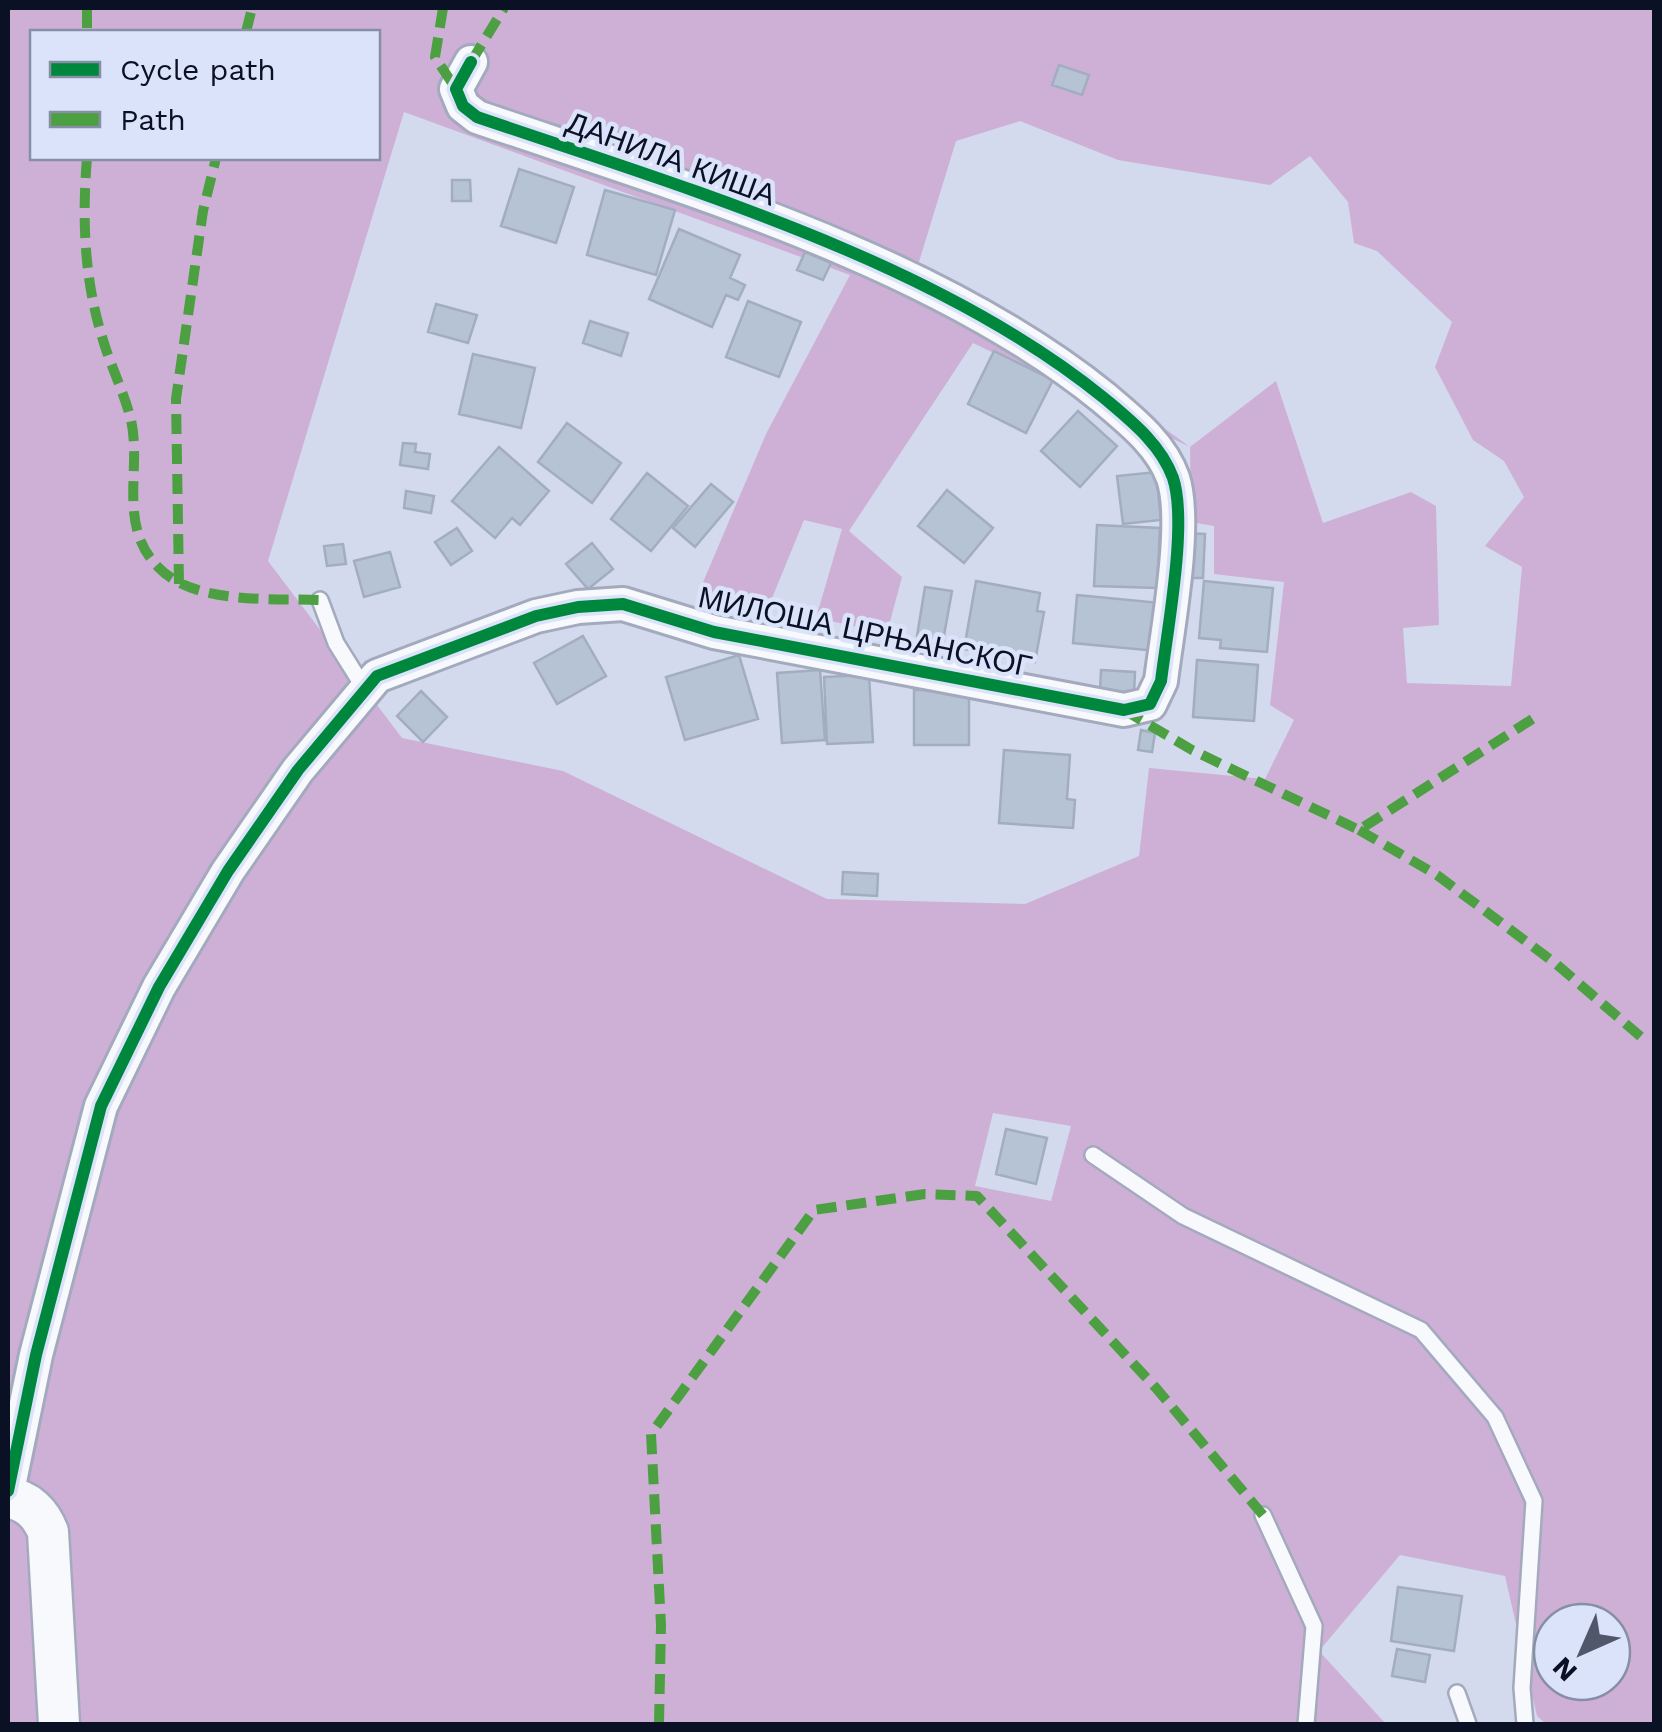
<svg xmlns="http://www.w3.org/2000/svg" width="1662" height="1732" font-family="'Work Sans',sans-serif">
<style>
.green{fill:#ceb0d7;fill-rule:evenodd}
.building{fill:#b6c3d5;stroke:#a2aec0;stroke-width:2.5}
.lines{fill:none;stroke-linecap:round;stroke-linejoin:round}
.service-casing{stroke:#a4aabd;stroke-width:20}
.minor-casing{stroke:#a4aabd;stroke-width:38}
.tertiary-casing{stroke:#a4aabd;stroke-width:45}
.service{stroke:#f8f9fc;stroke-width:15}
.minor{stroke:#f8f9fc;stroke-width:32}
.tertiary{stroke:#f8f9fc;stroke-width:40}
.quiet{stroke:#4ca042;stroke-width:10;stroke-dasharray:20 10;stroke-linecap:butt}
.cycleway-casing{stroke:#dae3fa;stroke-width:19}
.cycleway{stroke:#00873e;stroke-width:12}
.labels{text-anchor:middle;stroke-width:9;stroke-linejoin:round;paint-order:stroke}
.street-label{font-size:30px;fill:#0b1125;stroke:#dae3fa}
</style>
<rect width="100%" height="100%" fill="#d3daee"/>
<path class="green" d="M8,8h1646v1716h-108l-9,-8 -32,-140 -105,-21 -81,96 67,73h-1378zM32,32h346v126h-346zM404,112l446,163 -84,159 -68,160 70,14 36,-88 38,9 -26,89 71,15 15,-56 -53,-46 124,-188 217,104 1,75 23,4v48l70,8 -14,123 24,15 -29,59 -116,-11 -10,88 -114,48 -198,-5 -264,-128 -161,-33 -134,-177zM1020,121l98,39 152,25 40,-29 38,46 6,41 23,8 75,71 -17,45 38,73 31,21 20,36 -39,49 37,21 -11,119 -104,-3 -4,-55 36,-3 -3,-119 -25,-14 -88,31 -47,-142 -86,66 -143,-104 -132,-68 41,-134zM993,1113l78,13 -20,75 -76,-15zM1552,1622h60v60h-60z"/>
<path class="building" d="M1059,65l30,10 -7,20 -30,-10z
M519,169l55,18 -18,56 -55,-17z
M452,180h18l1,21h-19z
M605,190l70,20 -19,65 -69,-20z
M679,229l61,26 -10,23 15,7 -7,15 -12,-5 -14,32 -63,-28z
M805,252l26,11 -8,17 -26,-10z
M748,301l53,21 -22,55 -53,-20z
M436,304l41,11 -9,28 -40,-11z
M590,321l38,12 -7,23 -38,-13z
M994,351l59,29 -27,53 -58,-29z
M473,354l62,14 -14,60 -62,-14z
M1078,411l39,35 -37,41 -39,-36z
M567,423l54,40 -29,40 -54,-41z
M403,443l13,1 -1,8 15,2 -2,15 -28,-4z
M499,447l50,44 -29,34 -8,-7 -17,20 -43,-37z
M1156,472l5,48 -38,4 -6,-48z
M647,473l41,33 -37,45 -40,-32z
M711,484l22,18 -38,45 -22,-19z
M947,490l46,38 -29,35 -46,-37z
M406,491l28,5 -3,17 -27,-5z
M1097,525l63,3 -3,60 -63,-2z
M457,528l15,23 -21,14 -16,-23z
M1185,533l20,1 -2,44h-20z
M592,543l21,26 -25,20 -22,-25z
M343,544l3,20 -19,2 -3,-20z
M390,552l10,35 -36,10 -10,-36z
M976,581l64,12 -3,18 7,1 -9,50 -71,-13z
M1204,581l69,7 -6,64 -47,-4 1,-8 -22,-2z
M925,587l27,4 -9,50 -26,-5z
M1077,595l84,8 -5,48 -83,-8z
M583,636l23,40 -49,28 -23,-41z
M739,655l19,64 -73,21 -19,-63z
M1197,660l61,5 -4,56 -61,-4z
M820,670l5,70 -43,3 -5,-70z
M1101,670l34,2 -1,22 -34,-3z
M869,675l4,67 -46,2 -3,-67z
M914,690h55v55h-55z
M421,691l26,26 -24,25 -26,-26z
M1141,730l14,3 -3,19 -14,-2z
M1004,750l66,5 -3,44 8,1 -2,28 -74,-5z
M843,872l35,2 -1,22 -35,-2z
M1006,1129l41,9 -11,46 -40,-10z
M1398,1587l64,9 -8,55 -63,-10z
M1397,1649l33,6 -5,27 -33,-6z"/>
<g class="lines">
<defs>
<path id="service" d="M320,600l16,43 30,48
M1093,1155l90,61 238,114 74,87 39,84 -12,187 3,36
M1263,1515l51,111 -8,98
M1457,1693l11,31"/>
<path id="minor" d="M8,1491l28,-136 65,-249 58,-119 69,-116 70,-101 79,-94 159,-60 42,-9 45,-3 91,28 410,78 26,-6 11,-23c6,-50 27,-158 12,-203 -12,-34 -43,-58 -69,-80 -170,-138 -422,-211 -627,-281l-14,-11 -7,-17 15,-27"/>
<path id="tertiary" d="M8,1498c20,2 33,16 40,34l11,192"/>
</defs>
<use href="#service" class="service-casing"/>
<use href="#minor" class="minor-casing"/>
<use href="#tertiary" class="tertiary-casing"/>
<use href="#service" class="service"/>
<use href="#minor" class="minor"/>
<use href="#tertiary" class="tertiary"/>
<path class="quiet" d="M87,8v24
M443,8l-8,49 21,32
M246,32l6,-24
M471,62l33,-54
M87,158c-5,61 -3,122 16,182 8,27 21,52 28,80 11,49 -14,105 27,147 36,38 113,31 162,33
M179,584l-3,-185 27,-188 13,-53
M1124,710l68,40 167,80 178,-114
M1359,830l78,45 118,88 92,79
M659,1724l2,-99 -10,-191 163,-224 111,-16 52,2 179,192 107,127"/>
<defs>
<path id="cycleway" d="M8,1491l28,-136 65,-249 58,-119 69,-116 70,-101 79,-94 159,-60 42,-9 45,-3 91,28 410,78 26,-6 11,-23c6,-50 27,-158 12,-203 -12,-34 -43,-58 -69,-80 -170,-138 -422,-211 -627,-281l-14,-11 -7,-17 15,-27"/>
</defs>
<use href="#cycleway" class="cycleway-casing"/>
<use href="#cycleway" class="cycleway"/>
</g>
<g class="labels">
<g class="street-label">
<text transform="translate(671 159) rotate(20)" y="10">ДАНИЛА КИША</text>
<text transform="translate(865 632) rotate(12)" y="10">МИЛОША ЦРЊАНСКОГ</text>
</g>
</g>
<rect width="1662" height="1732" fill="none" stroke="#0b1125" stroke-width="20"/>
<rect x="30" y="30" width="350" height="130" fill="#dae3fa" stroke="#878fa5" stroke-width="2.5"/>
<rect x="50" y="62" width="50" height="15" fill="#00873e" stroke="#878fa5" stroke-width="2.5"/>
<text x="120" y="80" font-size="30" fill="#0b1125">Cycle path</text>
<rect x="50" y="112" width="50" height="15" fill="#4ca042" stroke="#878fa5" stroke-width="2.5"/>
<text x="120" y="130" font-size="30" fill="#0b1125">Path</text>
<g transform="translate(1582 1652) rotate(225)"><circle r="48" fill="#dae3fa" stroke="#878fa5" stroke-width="2.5"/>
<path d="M0-8L18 38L0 25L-18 38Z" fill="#51576b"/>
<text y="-15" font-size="28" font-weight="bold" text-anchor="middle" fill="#0b1125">N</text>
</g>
</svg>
